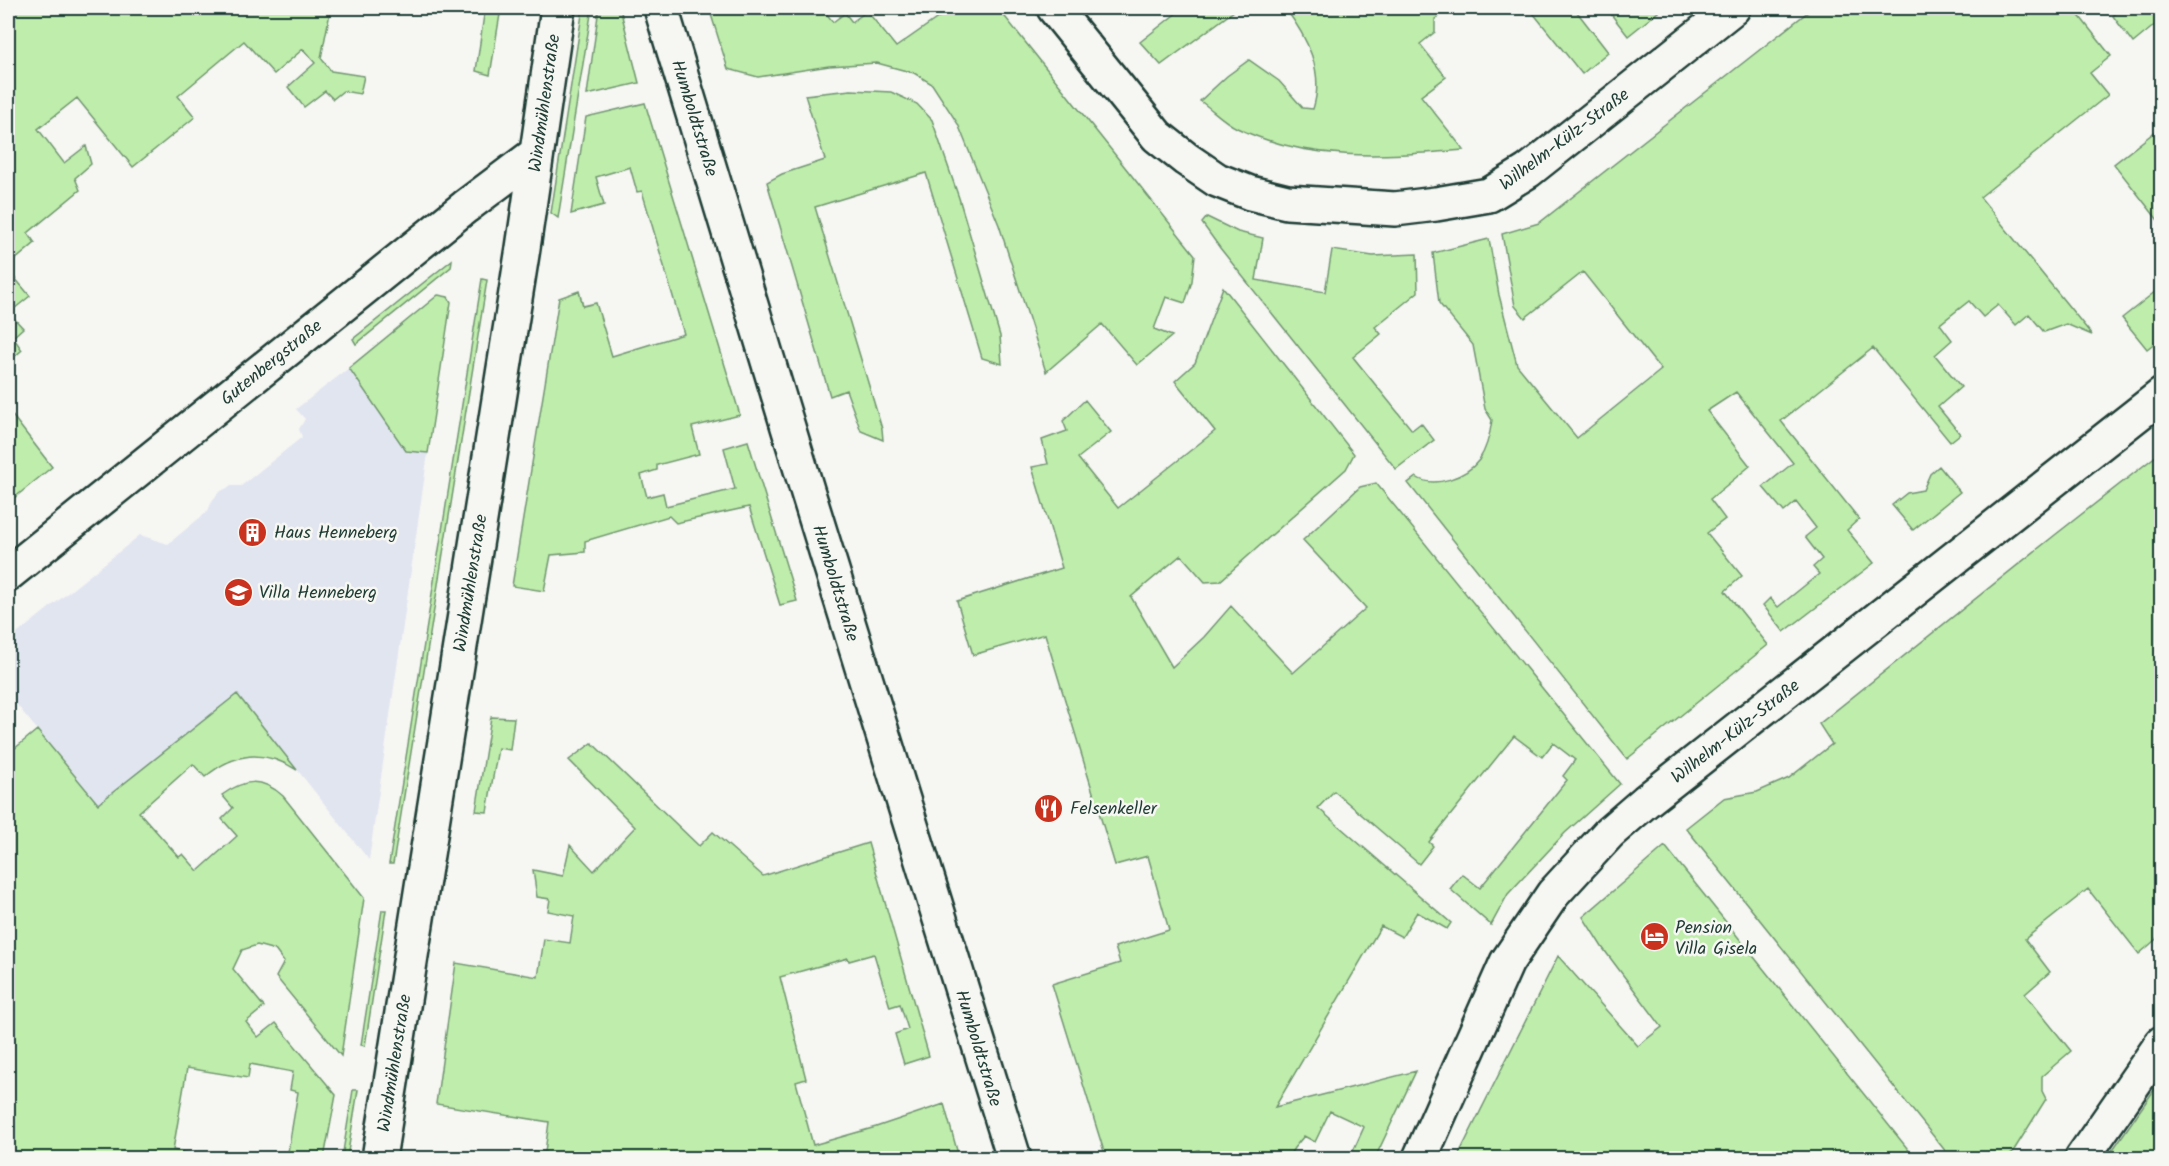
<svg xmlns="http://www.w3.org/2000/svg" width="2169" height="1166" font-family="Kalam,sans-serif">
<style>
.built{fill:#e1e5f0}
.green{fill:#bfedab;stroke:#6f9570;stroke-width:1.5}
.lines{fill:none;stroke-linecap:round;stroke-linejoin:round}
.minor-casing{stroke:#1f3d34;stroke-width:38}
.tertiary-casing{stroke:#1f3d34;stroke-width:38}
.minor{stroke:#f6f6f2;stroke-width:33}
.tertiary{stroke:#f6f6f2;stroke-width:33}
.labels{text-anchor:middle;stroke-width:5;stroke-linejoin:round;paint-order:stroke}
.street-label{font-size:18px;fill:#1f3d34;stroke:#f6f6f2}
.poi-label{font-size:18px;fill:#1f3d34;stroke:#f6f6f2;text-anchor:start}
</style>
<rect width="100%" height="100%" fill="#f6f6f2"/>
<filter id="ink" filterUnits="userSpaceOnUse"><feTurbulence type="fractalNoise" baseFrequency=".0167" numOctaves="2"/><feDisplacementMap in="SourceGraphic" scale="12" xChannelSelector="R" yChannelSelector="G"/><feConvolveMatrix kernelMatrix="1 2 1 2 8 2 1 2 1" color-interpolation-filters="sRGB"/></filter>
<g filter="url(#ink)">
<path class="built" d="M349,368l57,82 22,3 -59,407 -132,-166 -139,110 -90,-110v-53l132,-106 28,9 40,-33 4,-10 7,-9 12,-6h10l61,-49 -3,-8 6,-10 -9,-10z"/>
<path class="green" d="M8,8h323l-10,50 10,13 33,5 -4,18 -17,-3 -10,8 -8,-8 -21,16 -16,-20 27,-24 -12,-14 -29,25 -30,-33 -66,55 17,21 -62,50 -56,-69 -39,31 26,34 22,-17 5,18 -16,14 5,12 -52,43 7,10 -27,23z
M485,8h16l-11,67 -14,-4z
M583,8h9l-34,210 -7,-5z
M599,8h21l19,75 -52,12z
M709,8h113l11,14 12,-9 7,9 15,-11 29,36 56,-39h46l197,247 -3,26 -7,22 -19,-6 -12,32 18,7 -35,29 -35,-41 -56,48 -47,-147 -41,-101 -26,-40 -18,-11 -37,-10 -48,3 -71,11 -30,-8z
M1183,8h55l-77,57 -21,-23z
M1285,8h163l-13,11v13l-15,12 26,33 -25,19 43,54c-78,6 -154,13 -227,-22 -13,-6 -25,-19 -37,-27l27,-25 22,-16 30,21 24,27 10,1c12,-37 -6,-72 -28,-101z
M1529,8h45l34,44 -26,22z
M1616,8h47l-35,28 -21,-27z
M1813,8h260l38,48 -21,17 18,22 -128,102 112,138 -26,-11 -22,8 -15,-18 -13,11 -18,-20 -15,12 -14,-16 -29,23 12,16 -17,15 26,32 -23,20 22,27 -10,8 -77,-94 -92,73 78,98 -12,11 27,33 -90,69 -21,-27 7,-7 8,9 41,-33 -6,-7 9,-8 -17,-22 11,-9 -20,-26 -12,10 -21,-25 30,-24 -57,-71 -29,19 43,55 -40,33 15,20 -18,14 35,43 -17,15 43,54 -141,114 -219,-276 8,-6c18,12 50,0 63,-17 8,-12 11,-25 13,-40l-7,-11 -12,-64 -34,-42 -6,-50 56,-14 10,56 18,70 60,73 84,-68 -78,-98 -58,46 -10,-12 -13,-72 37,-11z
M2121,8h40v12l-28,23 -20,-27z
M851,90l40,2 26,12 15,16 27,78 41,138 2,28 -20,-6 -56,-185 -111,34 67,222 1,11 -22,-9 -15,-41 -16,6 -63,-214 15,-8 43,-14 -20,-65z
M645,103l95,312 -48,12 7,27 -42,11v5l-16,5 6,22 16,-4 3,13 69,-17 -11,-41 24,-7 49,160 -17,4 -31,-98 -73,16 -7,-7 -84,25v11l-34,3 -7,36 -32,-5 47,-288 20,-7 4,15 13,-3 16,53 72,-22 -42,-143 -5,1 -7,-25 -34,10 8,28 -33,9 15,-97z
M2161,127v97l-47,-60z
M1207,217l31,15 25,6 -7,42 69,12 7,-42 41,6 44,-2 1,38 -43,35 6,7 -28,23 59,73 9,-7 13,17 -38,29 -176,-221 -18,-25z
M452,260l-1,7 -95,77 -3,-5z
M8,270l22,26 -21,17 14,15 -10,9 9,13 -14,12z
M482,279l5,1 -94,584h-4z
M1223,287l131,167 -8,15 -126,112 -15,1 -24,-27 -50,42 41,70 32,-30 27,-31 62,67 73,-65 -63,-68 57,-53 16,-4 244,301 -55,49 -57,61 -17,31 -41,-36 12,-15 18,14 87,-108 -4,-4 12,-16 -22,-17 -11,14 -28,-21 -85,106 4,4 -14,18 -85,-73 -16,17 133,115 -4,6 -30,-17 -15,25 -21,-11 -106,181 141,-36 -41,87h-25l14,-31 -34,-16 -15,31 -11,-6 -10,12 -6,10h-86l-3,-8 -30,8h-63l-54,-174 68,-21 -5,-16 54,-17 -21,-74 -33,9 -70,-231 -72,21 -16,-54 105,-33 -30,-101 16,-3 -6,-24 25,-9 -4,-10 22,-21 26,32 -33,26 40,50 97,-77 -40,-50 20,-18z
M2161,287v51l-14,11 -25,-31z
M438,295l10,2 3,5 -23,151 -22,-2 -57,-83z
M8,410l44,57 -44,36z
M2161,452v483l-22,19 -51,-65 -63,50 25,33 -25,22 46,57 -29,25v15l4,8 -37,59h-58l-265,-330 38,-30 33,-6 32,-14 43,-34 -13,-20 236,-189z
M1939,466l21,26 -47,38 -21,-25 15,-12 16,-3 7,-16z
M237,694l60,76c-34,-21 -62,-18 -92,7l-12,-13 -54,48 40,45 4,-3 15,17 39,-35 -15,-17 11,-11 -11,-13c22,-16 40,-18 61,1l81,102 -23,158 -65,-79 8,-15 -9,-12 -18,-5 -15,5 -9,19 31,38 -18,15 12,15 18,-14 60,72 -12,63h-37l11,-66 -8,-2 3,-18 -43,-8 -2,14 -61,-10 -14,82 43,8h-208v-231l1,-2 -1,-2v-169l29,-24 61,74z
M491,717l23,1 -4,32 -12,-2 -11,64 -11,-1z
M592,743l107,103 14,-14 50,44 105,-33 61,213 -25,8 -9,-30 13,-5 -8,-25 -10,3 -16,-53 -25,7 -1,-3 -68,19 26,102 -10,3 17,63 63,-18 68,-23 14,50 -13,4h-413l2,-7 11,1 4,-30 -113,-18 20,-141 82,14 6,-38 26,4 4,-27 -26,-5 2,-12 -13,-2 -4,-27 30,6 7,-31 24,26 41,-44 -66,-67z
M1665,846l250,312h-458l101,-202 80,90 24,-19 -60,-80 -19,-30z
M382,910h4l-21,136 -4,-1z
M2161,1080v78h-54z
M353,1090h5l-11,68h-5z"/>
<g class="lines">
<defs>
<path id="minor" d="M1054,8l103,128 29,23 31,21 33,13 37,9 108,7 41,-5 53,-9 39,-24 205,-163
M8,574l457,-367 72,-54
M379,1158l144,-910 35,-240
M1420,1158l87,-196 46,-68 56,-61 37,-32 516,-406
M2082,1158l80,-115"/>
<path id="tertiary" d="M661,8l147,485 206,665"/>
</defs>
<use href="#minor" class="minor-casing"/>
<use href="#tertiary" class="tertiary-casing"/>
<use href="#minor" class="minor"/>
<use href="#tertiary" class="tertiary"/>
</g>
</g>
<defs>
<symbol id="building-disc" viewBox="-11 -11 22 22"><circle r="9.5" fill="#c8321e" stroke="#f6f6f2"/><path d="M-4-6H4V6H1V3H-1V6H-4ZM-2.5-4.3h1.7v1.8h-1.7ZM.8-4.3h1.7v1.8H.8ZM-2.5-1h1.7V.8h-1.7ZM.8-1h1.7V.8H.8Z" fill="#fff"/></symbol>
<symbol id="school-disc" viewBox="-11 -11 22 22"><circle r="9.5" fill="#c8321e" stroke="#f6f6f2"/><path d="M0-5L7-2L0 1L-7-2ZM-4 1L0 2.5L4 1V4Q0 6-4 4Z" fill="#fff"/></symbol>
<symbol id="restaurant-disc" viewBox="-11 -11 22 22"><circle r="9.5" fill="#c8321e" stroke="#f6f6f2"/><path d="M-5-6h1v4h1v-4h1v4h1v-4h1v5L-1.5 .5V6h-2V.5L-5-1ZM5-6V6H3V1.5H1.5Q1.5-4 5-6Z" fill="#fff"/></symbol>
<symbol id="hotel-disc" viewBox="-11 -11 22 22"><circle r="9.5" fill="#c8321e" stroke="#f6f6f2"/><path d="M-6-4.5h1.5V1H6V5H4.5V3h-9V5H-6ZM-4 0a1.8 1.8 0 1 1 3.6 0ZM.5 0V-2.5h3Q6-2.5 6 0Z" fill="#fff"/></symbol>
</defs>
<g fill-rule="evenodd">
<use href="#building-disc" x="236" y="516" width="33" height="33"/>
<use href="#school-disc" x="222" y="576" width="33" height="33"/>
<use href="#restaurant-disc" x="1032" y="792" width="33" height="33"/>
<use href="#hotel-disc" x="1638" y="920" width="33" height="33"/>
</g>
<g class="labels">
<g class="street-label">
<text transform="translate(544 103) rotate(-82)" y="6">Windmühlenstraße</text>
<text transform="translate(695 118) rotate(73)" y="6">Humboldtstraße</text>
<text transform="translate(1564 139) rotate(-37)" y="6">Wilhelm-Külz-Straße</text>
<text transform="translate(271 362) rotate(-39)" y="6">Gutenbergstraße</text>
<text transform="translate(470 583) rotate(-81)" y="6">Windmühlenstraße</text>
<text transform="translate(836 583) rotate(73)" y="6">Humboldtstraße</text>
<text transform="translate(1735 731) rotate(-38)" y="6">Wilhelm-Külz-Straße</text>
<text transform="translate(979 1048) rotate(73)" y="6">Humboldtstraße</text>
<text transform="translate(394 1063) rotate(-81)" y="6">Windmühlenstraße</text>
</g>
<g class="poi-label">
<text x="274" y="538">Haus Henneberg</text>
<text x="259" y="598">Villa Henneberg</text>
<text x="1070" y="814">Felsenkeller</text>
<text x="1675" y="933">Pension<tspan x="1675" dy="21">Villa Gisela</tspan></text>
</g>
</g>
<rect width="2169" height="1166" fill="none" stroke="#f6f6f2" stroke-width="30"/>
<rect x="15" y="15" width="2139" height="1136" fill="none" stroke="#1f3d34" stroke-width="2" filter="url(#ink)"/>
</svg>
